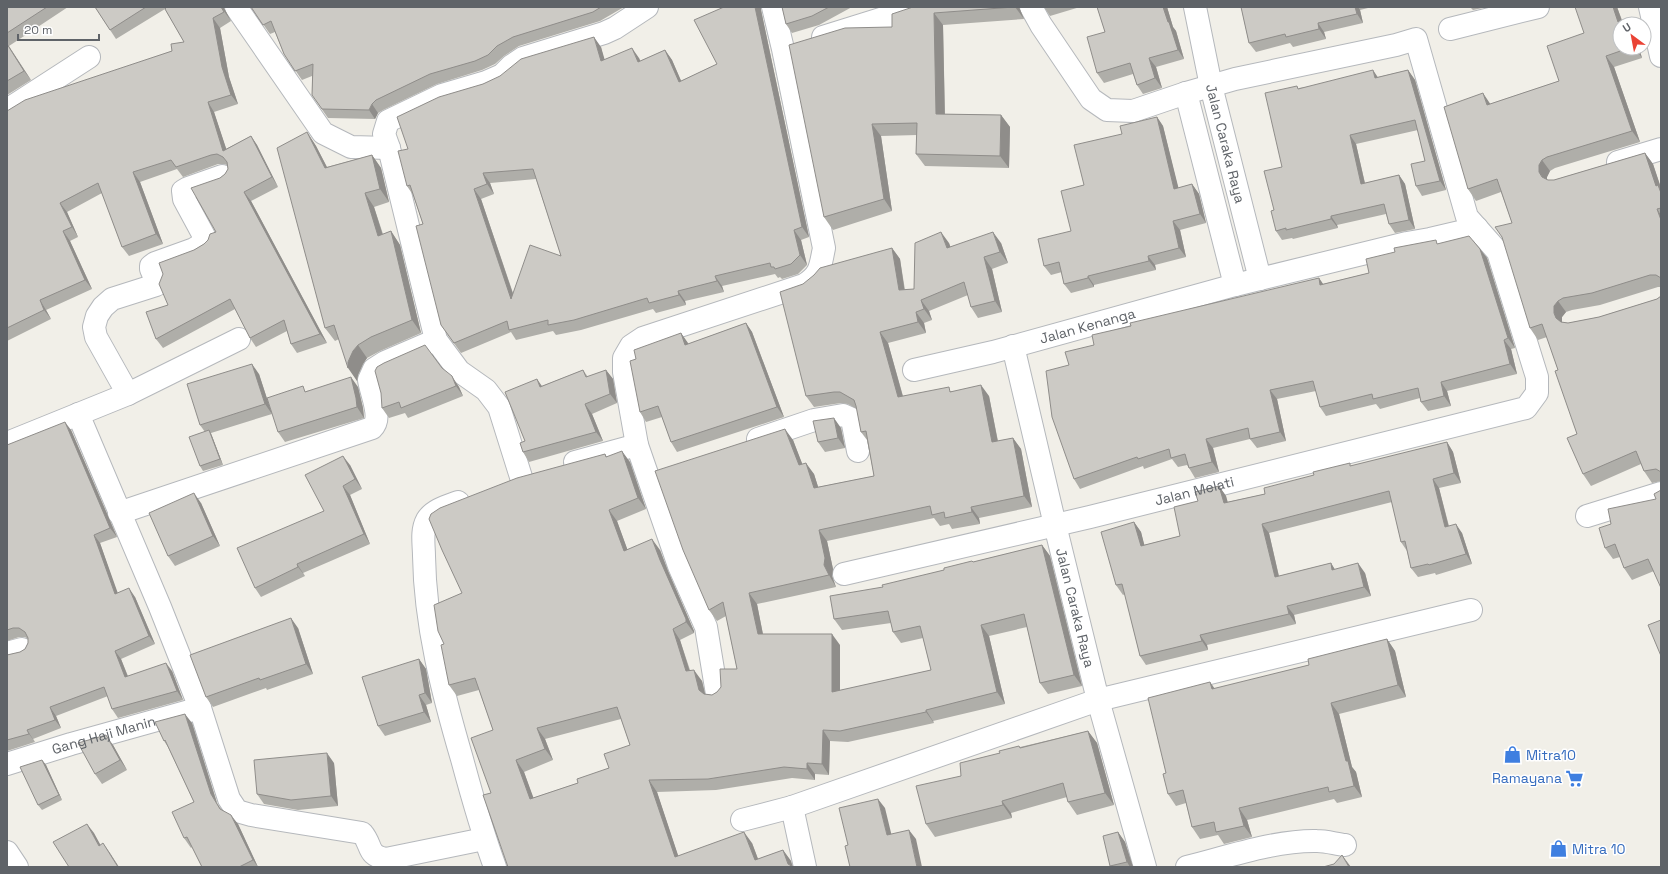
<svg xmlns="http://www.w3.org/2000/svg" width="1668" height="874" font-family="'Space Grotesk',sans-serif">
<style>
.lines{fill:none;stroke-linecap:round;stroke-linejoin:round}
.minor-casing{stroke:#b5b8bc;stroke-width:24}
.minor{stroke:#fff;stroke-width:22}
.wall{fill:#afaea9;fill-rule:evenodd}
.shaded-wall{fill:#8f8d8a}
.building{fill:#cccac5;stroke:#8f8d8a;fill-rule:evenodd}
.labels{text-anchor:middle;stroke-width:3;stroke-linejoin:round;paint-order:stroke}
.street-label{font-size:14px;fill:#5f6368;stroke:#fff}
.shop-label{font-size:14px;fill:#366cbe;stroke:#fff;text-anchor:start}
</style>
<rect width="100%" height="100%" fill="#f1efe8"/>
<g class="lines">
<defs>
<g id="minor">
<path d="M236,7l87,126 28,14 38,1"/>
<path id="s1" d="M1195,7l16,79 49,193"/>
<path d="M1650,7l11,49"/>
<path d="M1450,29l88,-22"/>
<path d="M823,37l96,-30"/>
<path d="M1186,93l49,192"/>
<path d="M7,110l82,-53"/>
<path d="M1618,162l43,-13"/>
<path id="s2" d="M1013,346l42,179 43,175 47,167"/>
<path id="s3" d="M914,370l79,-18 242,-67 172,-42 23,-4 47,-11"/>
<path d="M128,394l-32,-57 -2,-10 3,-11 6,-9 9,-8 44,-14 1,-2 -6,-14v-3l4,-3 39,-14 10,-6v-7l-20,-37 -1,-8 5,-3 34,-12"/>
<path d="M78,414l82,193 40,101 29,91 8,12 14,4 111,18c11,13 4,22 24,26l98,-20"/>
<path d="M758,439l56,-19 29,-5 9,4 6,32"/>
<path d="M7,443l121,-49 111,-55"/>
<path d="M575,462l62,-17"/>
<path d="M521,477l-22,-70 -13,-17 -27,-19 -23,-31 -47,-192 -5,-14 4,-13 54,-26 44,-13 16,-7 9,-9 12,-8 81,-25 11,-5 32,-21"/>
<path d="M458,502c-11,4 -25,8 -31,18 -6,11 -3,25 -3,36 1,69 19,138 38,203 10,37 20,73 33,108"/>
<path d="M119,513l253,-85c11,-10 -1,-34 -3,-48l5,-11 11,-7 51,-22"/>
<path d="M1587,516l74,-23"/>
<path id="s4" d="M844,574l246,-57 436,-109 11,-15v-16l-39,-125 -31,-35 -51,-178 -20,6 -161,34 -49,14 -53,18 -26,-1 -16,-11 -50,-74 -10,-18"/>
<path d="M7,653l15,-4"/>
<path d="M717,694l-11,-67 -27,-61 -42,-121 -13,-73v-14l7,-12 12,-8 161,-53c17,-11 16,-18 20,-37l-41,-199 -10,-42"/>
<path id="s5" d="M7,764l64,-20 129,-36"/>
<path d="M792,807l306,-107 373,-90"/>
<path d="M742,820l50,-13 13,60"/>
<path d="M7,852l10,15"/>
<path d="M1187,867c40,-10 89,-27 130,-26 9,0 19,3 28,4"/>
</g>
</defs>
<use href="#minor" class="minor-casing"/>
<use href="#minor" class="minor"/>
</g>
<path class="wall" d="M7,7h61l-59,39 22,34 -24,15z
M95,7h72l57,1 7,13 -11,7 9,49 9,27 -24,8 12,37 25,-13 6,9 21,42 -27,14 76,142 -30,10 -6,-9 -4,-13 -31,16 -6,-9 -15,-29 -72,39 -7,-9 12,-34 26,-55 10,-6 12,-12 4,-54 5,-4 3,-5 -1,-4 -3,-1h-6l-35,13 -6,-8 -37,13 23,62 -34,12 -7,-9 -20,-54 -35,19 11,25 -8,4 22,48 -46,21 5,9 -44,22v-230l165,-60 12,-9 -19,-33 -49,30z
M251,7h373l-24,14 -81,25 -15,10 -9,8 -13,6 -45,14 -54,26 -5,3 -3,6 -47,-1 -16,-23v-19l-10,4 -18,-26 -9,-22 -5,2z
M724,7h37v3l48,227 -8,3 6,25 -9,9 -16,5 -2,-2 -2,1 -3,-4 -53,12 2,6 -39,9 1,4 -30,8 -3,-4 -72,21 -25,5 -3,-4 -37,9 -5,-8 -50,21 -20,-28 -18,-101 -10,-29 -6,-9 1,-37 75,-65 118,-37 3,13 35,-2 1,3 25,-11 7,10 9,21 36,-17zM536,179l25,77 -48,37 -32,-94 13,-5 -4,-11z
M782,7h70l-33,18 -27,8 -6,-9z
M913,7h106l5,12 -81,6 2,89 56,1 9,12 -1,41 -84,-2 -9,-12 1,-19 -36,1 11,75 -59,19 -9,-13 68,-190z
M1044,7h36l-30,9z
M1097,7h70l6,20 3,4 8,28 -28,8 6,21 -19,6 -6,-9 -4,-11 -29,9 -7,-10 8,-41z
M1241,7h131l-12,3 3,13 -39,9 2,7 -33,8 -3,-4 -34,9 -7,-9z
M1470,7h17l-14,3z
M1617,7l5,13 3,-1 3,5h-8v24h19l3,10 -28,9 26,75 -85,26 -5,3 -3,6v3h7l91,-27 8,11 8,24v99h-3l-58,18 -28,5 -6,2 -4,5v5l6,1 31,-6 58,-18 4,-3v185l-9,2 -8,-12 -3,-7 -50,22 -8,-12 -6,-40 -19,-64 -11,-33 -9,3 -8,-12 -18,-105 -11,-31 -25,9 -8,-12 22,-85 69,-23 25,-48z
M1408,70l7,10 31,110 -24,6 -6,-10 9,-25 -7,-31 -62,14 9,39 34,-8 6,9 10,45 -20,4 -6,-9 -3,-10 -49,11 1,3 -45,11 -1,-1 -10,2 -6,-9 -2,-21 25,-122 79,-11z
M1157,117l6,9 15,62 14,-4 7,10 7,29 -26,7 6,27 -31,8 1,5 -62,15v2l-23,6 -7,-9 -2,-12 -11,3 -7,-9 27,-35 13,-46 38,-51z
M307,132l9,14 11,21 45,-12 9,13 8,34 -15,5 9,27 8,-3 9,14 21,88 -41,18 -13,7 -4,6 -5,11 -1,6 -18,-42 -4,2 -10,-13z
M949,243l1,4 51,-4 7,20 -16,6 10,43 -24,6 -7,-11 -3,-12 -39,16 3,9 -8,3 2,10 -38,10 15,53 49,-5 37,5 9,45 15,-3 8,11 11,58 -53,11 1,6 -28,5 -3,-5 -9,2 -6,-8 -107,23 6,28 -1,7 4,11 -79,17 6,30 77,11v46l91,-21 -8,-32 -22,5 -8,-11 -2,-9 -49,7 -8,-11 49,-32 90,-25 69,-17 8,11 32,130 -34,8 -8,-11 -13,-56 -38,9 16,68 -72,17 1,2 -86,19 -18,-1 -1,34 -14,-1v6l-23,-2 -76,12 -59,2 21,64 74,-13 6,16 25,-9 8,11 -283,6 -17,-74 2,-63 -14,-40 -22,6 -8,-11 -5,-41 18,-51 143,-139 2,3 23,5 16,47 -29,12 10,28 33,1 8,21 26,60v2l-14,7 10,30 12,11 3,13 7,1 5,-3 20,-23 -11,-53 -9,5 -8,-11 84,-170 9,24 12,10 4,13 56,-11 -7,-36 -6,-8 -4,-23 -9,-5 -7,-1 -27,4 -8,-11 -3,-112 89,-36 8,11 5,31 9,-1zM621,719l9,26 -21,23 -31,15 -45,15 -9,-26 29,-12 -8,-21z
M1439,244l41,5 7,9 28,90 -4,1 6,25 -70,17 4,15 -23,5 -7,-9 -1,-4 -40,11 -4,-5 -50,12 -6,-9 -4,-16 -39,8 9,42 -29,7 -7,-9 -37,9 6,24 -24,6 -6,-10 -2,-3 -9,2 -6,-8 -28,10 -1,-3 -63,23 -6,-10 -5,-114 25,-20 37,-19 188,-48 4,6 46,-11z
M746,323l6,9 32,85 -107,35 -6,-10 -9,-25 -16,5 -6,-10 -4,-53 45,-26 7,11z
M442,368l17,19 4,9 -55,22 -3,-5 -16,5 -7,-10z
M583,370l5,7 18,-7 7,9 4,24 -25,11 11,27 -74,21 -6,-10 2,-11 17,-55z
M259,374l13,40 -61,19 1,3 11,29 -20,6 -3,-5 5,-34 -5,-7z
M358,387l5,21 1,10 -79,24 -7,-10 28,-41z
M841,428l4,20 -20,4 -7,-10z
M71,430l46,107 -17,6 17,50 18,4 20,47 -34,15 7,17 44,-5 11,29 -65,18 -6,-9 -4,-13 -52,20 5,12 -28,11 2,3 -28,9v-96l13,-3 5,-3 3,-6v-4l-3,-2h-6l-12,4v-196z
M1447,442l6,10 8,31 -22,5 10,38 13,7 10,31 -36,11 -1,-2 -17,4 -7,-9 -4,-17 -6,-9 -9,-40 -123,31 10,43 52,-13 4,7 30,3 6,23 -77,19 2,9 -89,21 1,5 -62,15 -6,-9 -15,-62 -2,1 -7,-10 18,-63 7,10 3,13 36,-9 18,-35 21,-15 7,10 1,6 38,-8 87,-28z
M350,465l12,24 -12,6 20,49 -67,29 2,3 -44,21 -6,-9 69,-77z
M1656,499l-2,72 -22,9 -8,-12 -4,-11 -7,2 -8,-11 6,-24z
M201,503l19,43 -45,20 -7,-10z
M298,628l15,46 -46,16 -1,-2 -53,19 -7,-10z
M1387,639l8,12 11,46 -67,17 13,53 4,5 6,25 -25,6 -3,-4 -87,21 5,17 -28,7 -6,-9 -18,4 -8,-12 -6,-24 -10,3 -8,-12 -2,-21 44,-91 5,7 94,-24z
M419,659l7,10 6,34 -6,2 5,17 -46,14 -7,-10z
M192,723l25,80 4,6 17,15 20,43h-56l-10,-20 -1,1 -7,-10 10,-36 -26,-55 -4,-6z
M1088,731l9,12 17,62 -37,10 -9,-13 -1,-5 -56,16 1,5 -77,19 -9,-13 35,-48 39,-23 20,-6z
M113,745l14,25 -25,14 -7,-10z
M42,760l4,5 16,35 -20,10 -4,-5z
M334,763l4,43 -40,4 -34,-6 -7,-10z
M1118,832l7,10 8,25h-23v-1z"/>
<path class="shaded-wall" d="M221,7h3v1l7,13z
M755,7h6v3l48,227 -7,-10z
M1015,7h4l5,12z
M1163,7h4l6,20 3,4 8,28 -6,-9 -10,-28z
M1355,7h3l2,3 3,13 -6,-9z
M1613,7h4l6,17 -5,-2z
M934,13l9,12 2,101 -9,-12z
M213,18l7,10 9,49 9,27 -7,-9 -9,-28z
M1318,23l6,9 2,7 -7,-10z
M594,37l7,10 7,24 -7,-10z
M7,44l24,36 -7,-9z
M632,48l7,10 6,14 -7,-10z
M1635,48h4l3,10z
M665,50l7,10 14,32 -7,-10z
M1606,56l8,11 26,75 -8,-11z
M1149,58l7,9 6,21 -7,-10z
M1373,70l6,9 -4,-1z
M1408,70l7,10 31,110 -6,-9z
M1483,93l8,12h-4z
M208,102l6,10 16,48 -7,-9z
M372,104l6,9 -3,6 -6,-9z
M1001,115l9,12 -1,41 -9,-12z
M1157,117l6,9 18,72 -7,-9z
M872,124l9,12 11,75 -8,-12z
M307,132l9,14 18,35 -9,-13z
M1350,135l6,9 11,49 -6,-9z
M251,136l6,9 21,42 -6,-10z
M1645,153l8,11 8,24v5l-5,-7z
M372,155l9,13 8,34 -9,-13z
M1542,160l8,11 -3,6v7l3,5 -11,-17v-7z
M133,172l7,10 23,62 -7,-10z
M483,173l7,10 4,11 -7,-10z
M1399,175l6,9 10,45 -6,-9z
M1192,184l7,10 7,29 -6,-9z
M474,189l7,10 37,110 -7,-10z
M244,192l7,9 76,142 -7,-9z
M365,193l9,14 13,42 -9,-13z
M60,203l7,9 11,25 -6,-10z
M1657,209l4,6v5z
M1331,216l6,9 1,3 -7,-9z
M1173,221l7,9 6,27 -7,-9z
M794,230l7,10 6,25 -7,-10z
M63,231l7,10 22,48 -7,-9z
M391,231l9,14 21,88 -9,-13z
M941,232l8,11 6,16 -8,-11z
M993,232l8,11 7,20 -8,-11z
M892,248l8,11 6,42 -7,-11z
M1480,249l7,9 28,90 -7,-10z
M1148,256l7,9 1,5 -7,-9z
M984,257l8,12 10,43 -7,-11z
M715,276l7,10 2,6 -7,-11z
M1088,276l6,9v2l-6,-9z
M1319,278l6,9 -5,-2z
M678,291l7,10 1,4 -7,-10z
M40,300l6,10 5,9 -7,-9z
M921,300l8,11 3,9 -8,-11z
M1558,301l8,11 -4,5v7l-6,-6 -2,-5v-7z
M916,312l8,11 2,10 -8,-11z
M746,323l6,9 32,85 -7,-10z
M880,332l8,11 18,65 -8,-11z
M681,333l7,10 4,12 -7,-10z
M1504,340l7,9 6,25 -7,-10z
M358,345l9,13 -4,6 -5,11 -1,6 -9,-13v-6l5,-11z
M252,364l7,10 13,40 -7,-10z
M606,370l7,9 4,24 -7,-9z
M452,376l7,11 4,9 -7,-10z
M351,377l7,10 5,21 1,10 -7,-11z
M537,379l7,10 -4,-2z
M1441,382l6,9 4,15 -7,-10z
M981,385l8,11 11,57 -8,-11z
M1270,390l7,9 9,42 -6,-9z
M585,404l7,10 11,27 -7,-9z
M834,418l7,10 4,20 -7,-10z
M65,422l6,8 46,107 -7,-9z
M785,429l8,11 14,36 -8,-11z
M209,430l3,6 11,29 -3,-6z
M1013,438l8,11 11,58 -8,-11z
M1206,439l7,9 6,24 -7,-10z
M1447,442l6,10 8,31 -7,-10z
M622,451l8,11 16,47 -8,-11z
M343,456l7,9 12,24 -7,-10z
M806,463l8,11 8,25 -8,-11z
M1433,479l6,9 12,48 -6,-9z
M343,486l7,9 20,49 -6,-10z
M1219,486l7,10 5,17 -7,-10z
M194,493l7,10 19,43 -7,-10z
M971,507l8,11 1,6 -8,-12z
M609,510l8,11 15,41 -8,-11z
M1134,522l7,10 6,23 -6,-9z
M1262,524l7,9 12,53 -6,-9z
M1456,524l6,9 10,31 -6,-10z
M819,530l8,11 6,28 -1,7 4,11 -7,-12 -5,-10z
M94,535l6,8 21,59 -6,-8z
M652,539l8,11 8,21 26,60v2l-8,-11 -26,-62z
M1042,545l8,11 32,130 -8,-11z
M1331,563l6,10 -5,-3z
M1358,563l7,10 6,23 -7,-9z
M297,564l8,12 -7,-9z
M129,588l6,9 20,47 -6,-8z
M749,593l8,11 8,41 -7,-11z
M1287,606l7,9 2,9 -7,-10z
M291,618l7,10 15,46 -7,-10z
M981,625l8,11 16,68 -8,-12z
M673,629l7,11 13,42 -7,-11z
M832,634l8,11v58l-8,-11z
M1200,635l7,10 1,5 -6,-9z
M1387,639l8,12 11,46 -8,-12z
M115,651l6,8 10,26 -6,-8z
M419,659l7,10 6,34 -7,-10z
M166,663l6,8 11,29 -6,-9z
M694,670l8,11 5,21 -8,-12z
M1210,682l8,12 -6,-5z
M419,695l7,10 5,17 -7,-10z
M1331,703l8,11 13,53 4,5 6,25 -8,-11 -8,-25z
M50,707l6,9 5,12 -6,-8z
M926,710l7,11 1,2 -8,-11z
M185,714l7,9 25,80 10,15 -16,-24z
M537,728l8,11 8,21 -8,-11z
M27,730l8,12 -6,-8z
M823,730l7,11 -1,34 -7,-11z
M1088,731l9,12 17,62 -9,-12z
M106,735l7,10 14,25 -7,-10z
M327,753l7,10 4,43 -7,-10z
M42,760l4,5 16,35 -3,-5z
M516,760l8,12 14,38 -8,-11z
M807,763l8,11v6l-8,-11z
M649,780l8,12 25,75 -7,-10z
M878,799l7,9 9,37 -7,-10z
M1002,801l9,12 1,5 -9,-13z
M1239,808l8,12 5,17 -8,-11z
M231,815l7,9 20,43 -5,-7z
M87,824l7,9 12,22 -7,-9z
M909,830l7,9 6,28h-5z
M744,832l8,11 9,24 -6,-7z
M1118,832l7,10 8,25h-3l-3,-5z
M103,843l7,10 9,14h-1z
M783,850l8,11 2,6 -5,-3z
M1342,855l9,12h-2z"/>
<path class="building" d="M7,7h40l-40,26z
M95,7h51l-36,23z
M167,7h54l3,5 -11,6 9,49 9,28 -23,7 15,49 28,-15 21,41 -28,15 76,142 -29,10 -7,-24 -34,18 -20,-39 -74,40 -10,-27 22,-7 -9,-21 4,-10 -4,-11 35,-13 10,-6 4,-4 2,-6 6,-2 -25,-44 29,-10 5,-4 3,-5 -1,-7 -4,-5 -6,-3 -6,1 -35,12 -5,-7 -38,12 23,62 -34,13 -24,-64 -38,20 12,24 -9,4 22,49 -45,20 4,10 -37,18v-217l18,-11 147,-49 -1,-7 13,-2 -19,-33z
M251,7h350l-8,5 -80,25 -16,9 -9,9 -13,6 -45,13 -54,26 -4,4 -3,6 -47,-1 -10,-14 1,-31 -18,7 -11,-17 -13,-33 -8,4z
M724,7h31l47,220 -8,3 6,25 -9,9 -16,5 -1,-2h-3l-1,-4 -55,13 2,5 -39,10 1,4 -30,8 -2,-5 -73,22 -26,5v-5l-39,10 -2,-9 -53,22 -13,-18 -25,-99 7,-2 -13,-39 -3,1 -9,-35 10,-2 -11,-32 42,-20 44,-13 17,-8 21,-17 73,-22 7,24 31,-13 6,14 27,-12 14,32 38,-18 -23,-44zM533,169l28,87 -31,-11 -19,54 -37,-110 13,-5 -4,-11z
M782,7h47l-17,9 -26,8z
M913,7h101l-80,6 2,101 65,1 -1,41 -84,-2 1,-31 -45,1 12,75 -60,18 -35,-172 56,-17 47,-1v-13z
M1097,7h66l5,15h1l9,28 -29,8 6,20 -18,7 -7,-22 -33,10 -10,-36 18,-5z
M1241,7h114l2,7 -39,9 1,6 -33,8 -1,-3 -36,9z
M1575,7h38l5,15 7,-3 2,5h-7v24h9l-23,8 26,75 -85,26 -5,3 -3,5v7l3,5 6,3h6l91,-27 11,33 2,-1 3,8v15l-4,1 4,11v58l-5,-3h-6l-58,18 -29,5 -5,3 -4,5v7l2,5 5,4 7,1 31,-6 58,-18 4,-3v176l-5,-3 -12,2 -8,-20 -53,23 -16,-36 10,-4 -22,-63 3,-1 -16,-46 -12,4 -28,-91 -7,-10 17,-4 -15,-44 -29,10 -24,-82 39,-14 4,12 72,-24 -12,-35 37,-13z
M7,44l17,27 -17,10z
M1373,70l2,8 33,-8 32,111 -24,5 -5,-22 14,-3 -10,-41 -65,15 11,49 38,-9 10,45 -20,4 -5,-20 -53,12v3l-45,11v-2l-10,3 -5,-20 3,-1 -10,-39 18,-4 -17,-74 32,-7 1,3z
M1157,117l17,72 18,-5 8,30 -27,7 6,27 -31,8 1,5 -61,15v2l-24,6 -5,-22 -15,4 -6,-27 33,-8 -10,-40 23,-6 -10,-40 48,-11 -2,-8z
M307,132l18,36 47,-13 8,34 -15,4 13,43 13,-5 21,89 -41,17 -13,8 -5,6 -5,11v6l-14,-43 -9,3 -48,-180z
M941,232l6,16 46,-16 7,20 -16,5 11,44 -24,6 -7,-25 -43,18 3,9 -8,3 2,10 -38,10 18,65 51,-10 1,5 31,-7 11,57 21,-4 11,58 -53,11 1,5 -27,6 -1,-6 -12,3 -2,-9 -111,24 6,28 -1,7 5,10 -80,18 9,41h74v58l99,-22 -11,-44 -27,6 -5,-21 -54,8 -4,-23 53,-9 -1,-2 62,-15v-2l28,-7 1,1 69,-17 32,130 -34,8 -16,-69 -43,11 16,67 -71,18v2l-86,19 -17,-1 -1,34 -15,-1v6l-23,-2 -76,12 -59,1 26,77 69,-25 11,28 28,-10 5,14 5,3h-286h1l-25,-72 8,-2 -20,-55 22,-8 -18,-52 -26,7 -8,-40 3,-1 -6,-13 -4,-26 28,-12 -20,-43 -13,-31 2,-5 9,-6 77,-30 88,-24 1,3 16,-6 16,47 -29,12 15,41 28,-12 8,21 26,59v3l-13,7 13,42 8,-1 5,20 5,4 8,1 5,-3 4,-5 -1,-18h17l-14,-67 -14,8 -26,-60 -28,-79 130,-42 14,36 7,-2 8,25 60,-12 -8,-45 -5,1 -5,-26 -2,-6 -14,-8h-6l-28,4 -26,-104 23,-8 11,-9 6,-7 72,-20 7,42 15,-1 1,-46zM617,707l13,38 -26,9 5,14 -32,11 1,4 -48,16 -14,-39 29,-11 -8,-21z
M1469,236l11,13 28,89 -4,2 6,24 -69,18 3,14 -23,6 -3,-14 -45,11 -1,-5 -52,13 -7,-26 -43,9 10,42 -30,7 -2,-11 -42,11 6,23 -23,6 -4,-14 -14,4 -2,-9 -31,10 -1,-2 -63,22 -22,-62 -6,-46 23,-6 -4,-13 29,-7 -2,-10 39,-9 -1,-3 189,-45 1,7 49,-12 -3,-14 29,-7 -1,-4 42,-8 1,4z
M746,323l31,84 -106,35 -13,-36 -18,6 -10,-51 6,-2 -2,-9 47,-17 4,12z
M425,345l17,23 10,8 4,10 -55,22 -2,-6 -17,6 -1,-15 -6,-22 2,-4 7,-4z
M252,364l13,40 -65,21 -13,-41z
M583,370l3,7 20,-7 4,24 -25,10 11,28 -73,20 -3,-9 5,-2 -20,-49 32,-13 3,8z
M351,377l5,21 1,9 -79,25 -11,-34 36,-12 2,6z
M834,418l4,20 -20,4 -5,-21z
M65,422l45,106 -16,7 21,59 14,-6 20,48 -34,15 10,26 41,-14 11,28 -65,18 -8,-22 -54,20 5,13 -28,10 2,4 -22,6v-85l13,-3 5,-3 3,-6v-5l-3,-6 -6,-4h-6l-6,2v-185z
M209,430l11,29 -20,7 -11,-29z
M1447,442l7,31 -21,6 12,48 11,-3 10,30 -37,11 -1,-1 -17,4 -6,-27 -4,1 -12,-51 -127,33 13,53 56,-14 1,7 26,-7 6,24 -77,19 2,8 -89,21 2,6 -62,15 -18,-72 -6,1 -15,-53 33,-10 7,24 39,-10 -6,-29 24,-6 -3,-9 24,-6 5,17 41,-9 -1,-6 50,-13 -1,-3 37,-9v3z
M343,456l12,23 -12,7 21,48 -67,30 1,3 -43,21 -18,-40 87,-37 -19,-36z
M1661,490v98l-13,-29 -24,9 -9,-24 -10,4 -6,-20 12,-4 -3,-15 48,-10 -2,-5z
M194,493l19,43 -45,20 -19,-43z
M291,618l15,46 -46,16 -1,-2 -53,19 -16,-42z
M1661,620v36l-13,-31z
M1387,639l11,46 -67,18 15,58h2l6,25 -25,6 -1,-5 -89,21 5,18 -28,6 -2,-10 -22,5 -9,-37 -15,4 -5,-20 3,-1 -18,-75 62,-16 2,7 97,-24 -1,-6z
M419,659l6,34 -6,2 5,17 -46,14 -16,-49z
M185,714l26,80 9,15 11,6 22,45 -14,7h-37l-15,-30 -3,1 -12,-26 22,-10 -29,-62 -1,1 -9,-19z
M1088,731l17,62 -37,9 -5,-19 -61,18 1,4 -77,19 -10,-38 45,-10 -1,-13 40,-10 -1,-2 20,-5 1,2z
M106,735l14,25 -25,14 -17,-31z
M327,753l4,43 -40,4 -34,-6 -3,-34z
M42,760l17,35 -21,10 -18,-38z
M878,799l9,36 22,-5 8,37h-67l-5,-21 3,-1 -9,-37z
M87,824l12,22 4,-3 15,24h-49l-16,-25z
M1118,832l9,30 -17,4 -7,-30z
M1342,855l7,12h-26l11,-3z"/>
<defs>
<symbol id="shop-bare" viewBox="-9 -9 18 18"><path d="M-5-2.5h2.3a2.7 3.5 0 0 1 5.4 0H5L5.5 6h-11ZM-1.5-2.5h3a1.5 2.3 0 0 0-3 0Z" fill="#3f7fe0" stroke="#fff" stroke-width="2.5" paint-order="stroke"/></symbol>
<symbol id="supermarket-bare" viewBox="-9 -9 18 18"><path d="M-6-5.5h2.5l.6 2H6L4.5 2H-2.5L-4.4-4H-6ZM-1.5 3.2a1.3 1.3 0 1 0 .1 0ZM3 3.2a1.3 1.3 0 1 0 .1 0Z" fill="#3f7fe0" stroke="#fff" stroke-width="2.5" paint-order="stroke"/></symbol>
</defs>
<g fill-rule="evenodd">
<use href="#shop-bare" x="1500" y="742" width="25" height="25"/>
<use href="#supermarket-bare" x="1562" y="766" width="25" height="25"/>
<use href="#shop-bare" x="1546" y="836" width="25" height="25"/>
</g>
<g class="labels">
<g class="street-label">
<text dy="5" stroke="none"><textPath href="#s1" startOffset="140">Jalan Caraka Raya</textPath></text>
<text dy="5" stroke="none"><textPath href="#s3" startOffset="179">Jalan Kenanga</textPath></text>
<text dy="5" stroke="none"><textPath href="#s4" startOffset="360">Jalan Melati</textPath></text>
<text dy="5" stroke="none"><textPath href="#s2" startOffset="269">Jalan Caraka Raya</textPath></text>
<text dy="5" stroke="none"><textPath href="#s5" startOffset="101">Gang Haji Manin</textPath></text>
</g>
<g class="shop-label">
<text x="1526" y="760">Mitra10</text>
<text x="1562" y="783" text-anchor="end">Ramayana</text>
<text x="1572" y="854">Mitra 10</text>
</g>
</g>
<rect width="1668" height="874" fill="none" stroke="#5f6368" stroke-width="16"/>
<g transform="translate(1632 36) rotate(328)"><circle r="19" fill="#ffffff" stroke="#bfc1c3"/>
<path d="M0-3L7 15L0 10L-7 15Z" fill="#ea4335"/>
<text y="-6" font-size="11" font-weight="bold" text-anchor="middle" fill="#5f6368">U</text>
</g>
<path d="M18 34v6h81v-6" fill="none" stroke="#5f6368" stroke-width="2"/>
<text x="24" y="34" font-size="12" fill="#5f6368" stroke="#ffffff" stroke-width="3" paint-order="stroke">20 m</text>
</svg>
